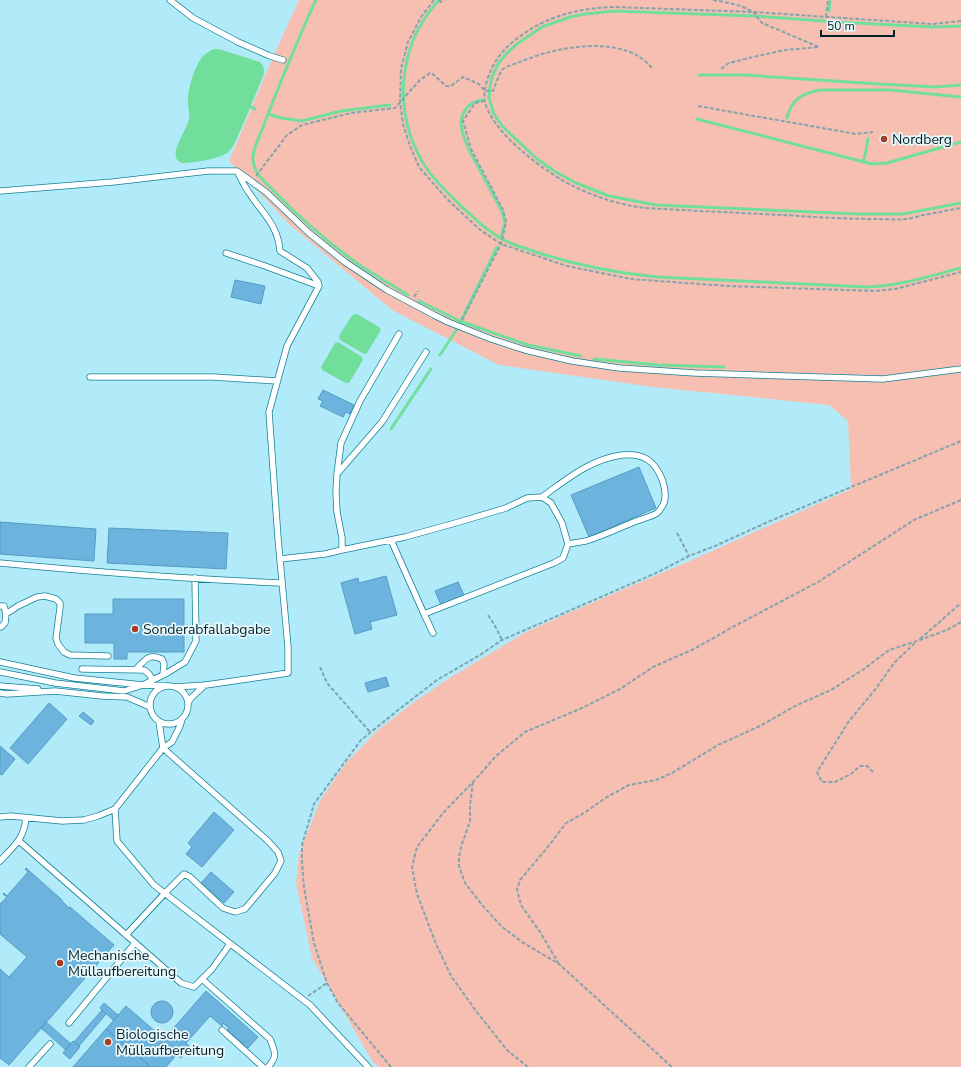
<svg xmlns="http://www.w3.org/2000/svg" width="961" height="1067" font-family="'Nunito Sans',sans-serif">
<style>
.built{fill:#b1ebfa}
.green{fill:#f7bfb1}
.water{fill:#71de9c}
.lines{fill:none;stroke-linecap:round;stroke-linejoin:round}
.stream{stroke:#71de9c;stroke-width:3}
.building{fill:#6cb4dd;stroke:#549cc4}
.lane-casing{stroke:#138195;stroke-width:7}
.path{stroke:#83a4ac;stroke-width:2;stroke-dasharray:4 2;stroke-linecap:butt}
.lane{stroke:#fff;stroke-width:5.5}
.poi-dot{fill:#a63d23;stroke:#e8f9fe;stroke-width:1.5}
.labels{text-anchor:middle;stroke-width:3.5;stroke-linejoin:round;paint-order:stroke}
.poi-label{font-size:14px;fill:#011f26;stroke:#e8f9fe;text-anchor:start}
</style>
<rect width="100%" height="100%" fill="#cdeff8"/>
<path class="built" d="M0,0h299l-26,57 -44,104 60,63 103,86 261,77 176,18 19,16 3,68 -159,71 -126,54 -42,19 -76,46 -38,26 -34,27 -30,31 -26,39 -21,52 13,104 61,103 6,6h-379z"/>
<path class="green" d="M299,0h662v1067h-582l-6,-5 -61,-104 -16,-75 3,-29 21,-53 26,-38 30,-31 34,-27 38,-26 76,-46 42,-19 126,-54 159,-71 -3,-68 -19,-16 -176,-18 -154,-22 -107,-55 -103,-86 -60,-63 44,-104z"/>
<path class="water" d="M213,49h6l41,13c4,4 4,7 4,12 -8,19 -15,37 -23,55 -4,7 -6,17 -12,22 -6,8 -37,12 -47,12 -17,-6 5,-32 7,-44 1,-7 -2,-14 -1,-22 1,-11 7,-32 15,-41 3,-3 7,-5 10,-7z
M357,314l22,13 2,3 -14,23 -3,1 -24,-14 -1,-4 13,-21z
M338,342l24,15 1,3 -14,23h-3l-24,-13 -1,-3 14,-24z"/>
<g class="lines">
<path class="stream" d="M316,0l-7,15c-16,37 -32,75 -46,112 -3,9 -11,23 -10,32 0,14 14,25 23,34 26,27 55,52 85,73 15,10 31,19 47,29
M439,0c-43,47 -47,116 -12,169 9,13 21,24 32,35 16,15 31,30 51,39 10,4 21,7 32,11 38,12 76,19 115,23l210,10c32,-1 63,-11 94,-19
M829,11l1,-11
M961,26l-29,1 -95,-5 -82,-6 -141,-5 -29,3 -15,3 -28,10 -25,17 -11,10 -8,10 -6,13 -2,10 -1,11 5,16 8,12 34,32 18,13 22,12 33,13 47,9 202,9h45l58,-11
M699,75h46l134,9 56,3 26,-2
M482,100c-7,1 -12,3 -16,9 -10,13 -2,28 3,41l33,61 3,11 -4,16
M251,107l4,2
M268,114l13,4 21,3 39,-10 49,-6
M787,118c4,-18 15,-25 33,-28h71l70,7
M697,119l175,45 15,-1 74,-21
M863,162l3,-11 2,-12
M419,301l41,20 25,9 43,15 53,11
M460,323l37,-76
M440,355l17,-26
M594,359l64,6 66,2
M391,429l40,-60"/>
</g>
<path class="building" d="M235,280l30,6 -4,18 -30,-7z
M323,390l31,15 -4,9 -4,-2 -3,5 -23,-11 3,-5 -5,-2z
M639,467l17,41 -67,29 -18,-42z
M0,522l96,7 -2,32 -94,-7z
M109,528l119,5 -2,36 -119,-6z
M386,576l11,39 -27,7 2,7 -17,5 -14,-51 17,-5 1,5z
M458,582l6,13 -23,10 -6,-14z
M113,599h71v53h-57v7h-13v-16h-29v-29h28z
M386,677l3,9 -21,6 -3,-9z
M49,703l18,16 -39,45 -18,-16z
M83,712l11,9 -3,4 -12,-9z
M0,746l15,13 -13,16 -2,-1z
M214,812l20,18 -32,37 -16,-13 6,-7 -4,-4z
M26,868l36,32v1l7,7 1,-1 44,38 -105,120 -9,-7v-89l9,8 18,-20 -27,-23v-30l7,-7 -4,-3 1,-1 3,3 21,-24 -3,-3z
M211,872l23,20 -10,11 -23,-20z
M206,991l52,46 -10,11 -21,-18 2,-2 -6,-5 -1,3 -12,-10 -24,27 4,4 -9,11 -4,-4 -11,13h-15l-45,-38 20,-23 38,33z
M151 1012a11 11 0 1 1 22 0a11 11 0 1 1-22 0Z
M104,1003l14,12 -5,5 -13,-12z
M102,1010l4,4 -27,32 -5,-4z
M46,1022l25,22 -5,6 -25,-22z
M106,1029l45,38h-78z
M73,1041l7,6 -10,12 -7,-6z"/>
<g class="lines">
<defs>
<path id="lane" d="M170,0l23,18 45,24 32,14 13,4
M0,191l113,-9 95,-11h29l29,21 43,41 36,29 42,28 47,25 14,7 43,17 34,11 47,11 47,7 76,5 188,6 78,-10
M226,253l39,13 54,20
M90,377h123l64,4
M337,474l4,-31 19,-42 39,-67
M542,497c25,-18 49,-38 80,-42 21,-2 32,5 40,24 3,9 6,21 -1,29 -1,2 -2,4 -4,5 -6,4 -16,6 -23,9 -15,6 -32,14 -48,19 -6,1 -12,2 -18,3
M391,540l33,74
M342,550l63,-13 54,-15 47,-14 21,-10 15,-1 9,6 11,20 6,21 -5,14 -9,5 -130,51 9,19
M280,559l45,-5 17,-4v-12l-5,-26 -1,-20 1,-18 45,-52 44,-70
M0,563c94,9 188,16 282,20
M0,606h4l2,8 -1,9 -4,4h-1
M6,614l12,-8 19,-9 8,-1 11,3 4,4v5l-4,30 2,6 6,8 6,3 38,1
M0,662l74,16 69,7 25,1
M82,669l62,1 5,4 4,6
M136,669c10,-9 11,-16 26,-10l2,5 -1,11
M0,672l55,11 69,8 19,-6 24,-12 18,-11 11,-21 -1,-63
M150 705a19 19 0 1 1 38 0a19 19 0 1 1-38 0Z
M0,686l38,3
M175,687l31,-2 82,-12v-26l-10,-109 -9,-126 18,-66 32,-60 -1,-4 -11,-14 -27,-17c-2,-26 -17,-37 -30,-57 -5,-6 -8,-14 -12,-21
M0,693l7,1 48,-3 47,5 25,1 23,10
M188,703l3,-5 14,-13
M115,809l2,32 37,44 156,120 58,62
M0,817l11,-1 51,5 22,-1 14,-4 17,-7 48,-61 9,-6 8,-16 2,-7
M19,841l162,142 13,4 18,-18 18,-25
M0,861c14,-15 24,-22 26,-43
M126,935l39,-42 19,-19 6,3 33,31 12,4 10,-3 30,-36 6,-12 -3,-9 -10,-11 -105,-93 -4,-26
M202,979l68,60c5,13 8,17 -2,28
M69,1023l66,-80
M222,1030l41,37
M29,1067l21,-23"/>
</defs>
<use href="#lane" class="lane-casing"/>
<path class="path" d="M434,0l-13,17 -13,25 -7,27 -1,33 3,22 7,22 9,21 28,32 32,30 22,15 66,22 64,13 96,7 149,5 19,-2 66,-17
M439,0l2,2 3,-2
M713,0c16,3 32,5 44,15v2l5,6 57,24 -34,3 -32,7 -24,6 -8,6
M826,17l2,-17
M961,21l-29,3 -178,-12 -140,-5c-35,1 -67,9 -95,30 -12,9 -21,18 -27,31 -5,10 -9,24 -7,34 8,32 61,71 90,85 21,10 45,18 70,21 18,1 37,2 55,3 28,1 56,3 84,4 30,2 60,4 91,4 9,0 19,1 28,0 7,0 14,-2 20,-4 13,-2 25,-5 38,-7
M698,106l158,28 17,-2
M256,176l31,-41 15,-10 49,-12 44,-5 25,-28 10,-7 4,2 12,11h5l12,-9 16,7 6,7h8c3,-7 5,-16 10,-22 4,-3 12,-5 17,-7 30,-13 76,-22 107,-11 10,3 18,9 25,17
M414,297l4,-6
M462,320l39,-76 5,-22 -3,-12 -32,-61 -8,-28 12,-18 10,-2
M677,533l12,23
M488,615l6,9 8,16
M920,639l41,-36
M320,667l7,16 43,49
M873,772l-6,-6h-7l-9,8 -16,8h-13l-5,-10 32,-51 25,-30 21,-29 21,-20
M473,782l-3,24v15l-9,26 -2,10v9l6,17 17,22 20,22 20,15 37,22 113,103
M559,964l-19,-32 -19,-27 -4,-15 3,-10 27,-32 19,-25 18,-10 23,-16 22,-12 27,-5 16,-7 46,-28 42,-19 35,-20 36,-16 33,-21 25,-19 28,-9 30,-11 14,-8
M308,996l19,-13
M391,1067l-53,-64 -11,-20 -13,-40 -10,-55 -2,-26v-17l12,-41 47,-64 41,-33 35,-27 43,-25 22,-15 154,-67 33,-17 26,-10 55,-25 191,-80
M528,1067l-21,-17 -31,-39 -25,-35 -15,-32 -19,-50 -5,-27 5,-20 26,-34 31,-32 22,-25 29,-24 57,-24 38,-19 33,-22 41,-18 37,-21 87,-46 96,-62 47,-20"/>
<use href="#lane" class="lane"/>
</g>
<g class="poi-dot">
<circle cx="884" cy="139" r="4"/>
<circle cx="135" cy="629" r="4"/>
<circle cx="60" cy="963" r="4"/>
<circle cx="108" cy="1042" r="4"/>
</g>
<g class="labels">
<g class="poi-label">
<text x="892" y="144">Nordberg</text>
<text x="143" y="634">Sonderabfallabgabe</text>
<text x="68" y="960">Mechanische<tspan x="68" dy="16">Müllaufbereitung</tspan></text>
<text x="116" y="1039">Biologische<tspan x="116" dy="16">Müllaufbereitung</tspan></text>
</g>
</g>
<path d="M821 30v6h73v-6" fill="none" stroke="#011f26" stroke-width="2"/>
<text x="827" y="30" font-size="12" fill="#011f26" stroke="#e8f9fe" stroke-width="3" paint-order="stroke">50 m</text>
</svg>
